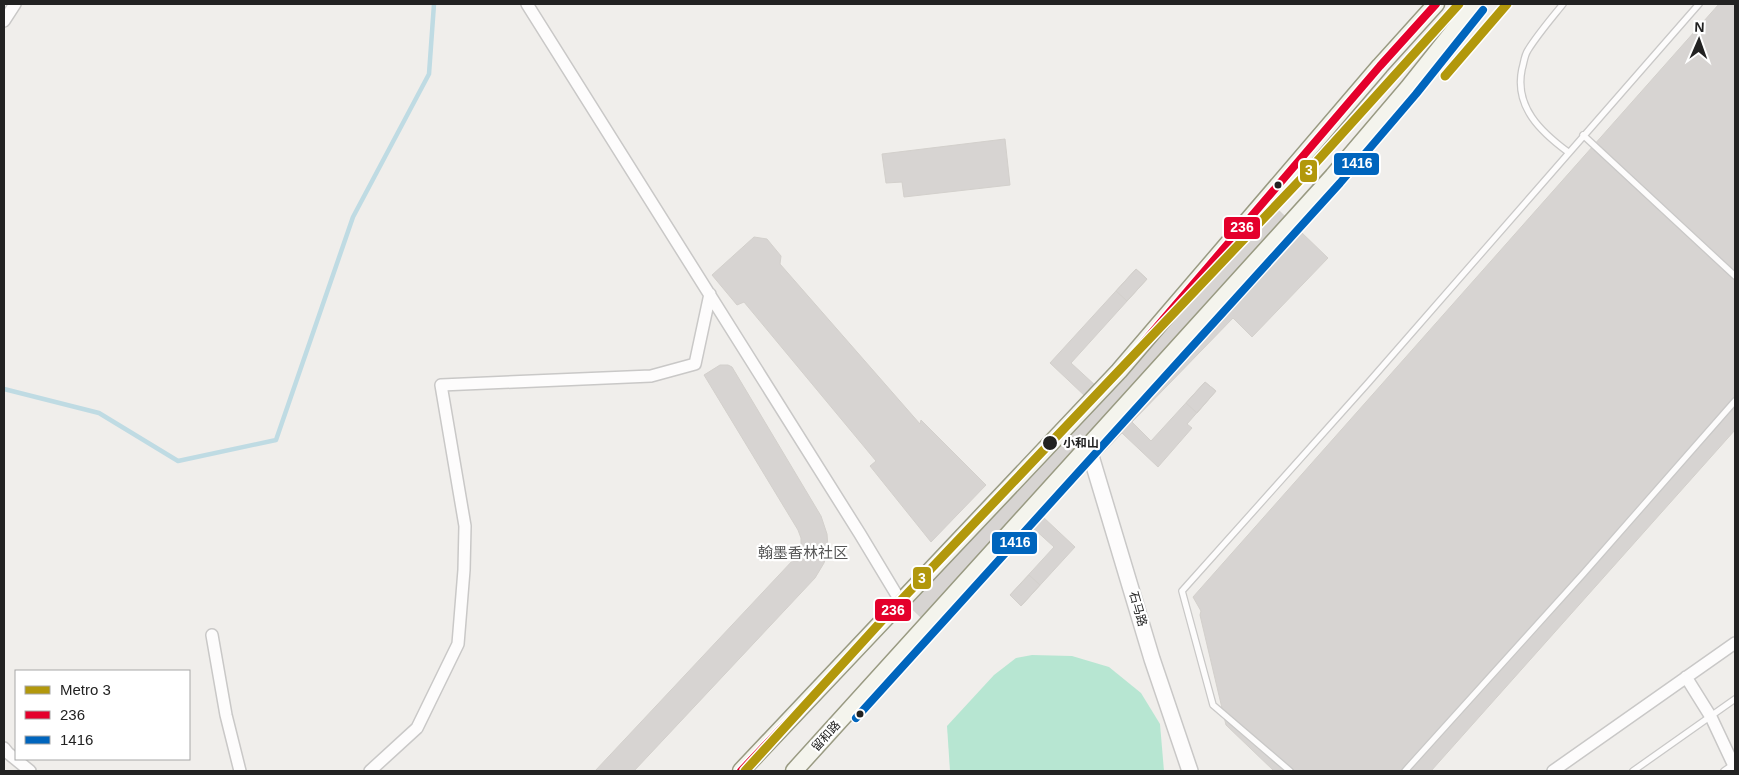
<svg xmlns="http://www.w3.org/2000/svg" width="1739" height="775" font-family="Helvetica,'Noto Sans SC',sans-serif">
<style>
.pitch{fill:#b7e6d2}
.lines{fill:none;stroke-linecap:round;stroke-linejoin:round}
.stream{stroke:#bfdbe3;stroke-width:4.5}
.building{fill:#d7d4d2;stroke:#d3d0cc}
.service-casing{stroke:#c9c8c7;stroke-width:8}
.minor-casing{stroke:#c9c8c7;stroke-width:14}
.tertiary-casing{stroke:#c9c8c7;stroke-width:18}
.secondary-casing{stroke:#999a82;stroke-width:19}
.service{stroke:#fdfcfc;stroke-width:5.5}
.minor{stroke:#fdfcfc;stroke-width:11}
.tertiary{stroke:#fdfcfc;stroke-width:15}
.secondary{stroke:#f4f4ed;stroke-width:16}
.bus-1-casing{stroke:#fff;stroke-width:11}
.bus-2-casing{stroke:#fff;stroke-width:11}
.bus-1{stroke:#e4002b;stroke-width:8}
.bus-2{stroke:#0065bd;stroke-width:8}
.metro-1-casing{stroke:#fff;stroke-width:12}
.metro-1{stroke:#b2980c;stroke-width:9}
.bus-dot{fill:#222;stroke:#fff;stroke-width:2}
.labels{text-anchor:middle;stroke-width:4.5;stroke-linejoin:round;paint-order:stroke}
.stop-label{font-size:12px;font-weight:bold;fill:#222;stroke:#fff;text-anchor:start}
.street-label{font-size:12px;fill:#222;stroke:#fff}
.quarter-label{font-size:15px;fill:#555;stroke:#fff}
.line-badge{stroke:#fff;stroke-width:2}
.badge-label{font-size:14px;text-anchor:middle;font-weight:bold;fill:#fff}
</style>
<rect width="100%" height="100%" fill="#f0eeeb"/>
<path class="pitch" d="M1032,655l40,1 37,11 32,26 19,31 4,47h-214l-3,-45 47,-51 22,-17z"/>
<g class="lines">
<path class="stream" d="M4,389l95,24 79,48 98,-21 77,-223 76,-143 5,-70"/>
</g>
<path class="building" d="M1719,4h16v426l-304,341h-157l-48,-46 -26,-110 1,-4 -8,-14z
M1005,139l5,46 -106,12 -2,-15 -16,1 -4,-29z
M1271,203l57,55 -76,79 -19,-19 -101,104 19,19 54,-59 11,9 -29,33 5,4 -34,39 -36,-34 -80,83 33,31 -54,59 -11,-11 44,-48 -22,-20 -99,102 -35,-34 188,-198 -36,-34 86,-94 11,10 -76,84 25,23z
M754,237l13,2 14,17 -1,8 140,160 1,-4 65,65 -55,57 -61,-76 6,-5 -132,-159 -7,3 -25,-30z
M1136,269l11,10 -20,22 -11,-10z
M720,365h8l4,2 89,149 6,18 1,14 -4,15 -9,15 -181,193h-39l199,-212 7,-11v-10l-3,-8 -94,-155z
M1205,382l11,9 -19,22 -11,-10z
M1029,575l11,10 -19,21 -11,-11z"/>
<g class="lines">
<defs>
<path id="service" d="M1563,4c-12,15 -25,30 -35,46 -4,6 -4,13 -6,19 -8,38 19,63 46,83
M1583,135l152,141
M1290,771l-77,-66 -31,-114 186,-208 331,-379
M1405,771l178,-197 152,-173
M1633,771l102,-72
M1724,771l10,-7"/>
<path id="minor" d="M527,4l333,530 41,68
M4,21l11,-17
M212,635l14,80 14,56
M1686,677l25,40 24,51
M4,748l4,5 22,18
M370,771l47,-43 41,-84 6,-74 1,-44 -24,-141 210,-9 44,-12 15,-70
M1553,771l182,-128"/>
<path id="tertiary" d="M1088,446l64,213 38,112"/>
<path id="secondary" d="M741,771l378,-400 261,-305 56,-62
M794,771l539,-595 75,-88 67,-84"/>
</defs>
<use href="#service" class="service-casing"/>
<use href="#minor" class="minor-casing"/>
<use href="#tertiary" class="tertiary-casing"/>
<use href="#secondary" class="secondary-casing"/>
<use href="#service" class="service"/>
<use href="#minor" class="minor"/>
<use href="#tertiary" class="tertiary"/>
<use href="#secondary" class="secondary"/>
<defs>
<path id="bus-1" d="M741,771l378,-400 261,-305 56,-62"/>
<path id="bus-2" d="M856,718l484,-535 76,-89 67,-84"/>
</defs>
<use href="#bus-1" class="bus-1-casing"/>
<use href="#bus-2" class="bus-2-casing"/>
<use href="#bus-1" class="bus-1"/>
<use href="#bus-2" class="bus-2"/>
<defs>
<path id="metro-1" d="M1445,76l62,-72
M745,771l142,-156 414,-436 158,-175"/>
</defs>
<use href="#metro-1" class="metro-1-casing"/>
<use href="#metro-1" class="metro-1"/>
</g>
<g class="bus-dot">
<circle cx="1278" cy="185" r="4.5"/>
<circle cx="1050" cy="443" r="8"/>
<circle cx="860" cy="714" r="4.5"/>
</g>
<g class="labels">
<g class="stop-label">
<text x="1063" y="447">小和山</text>
</g>
<g class="street-label">
<text transform="translate(1138 609) rotate(74)" y="4">石马路</text>
<text transform="translate(826 736) rotate(-48)" y="4">留和路</text>
</g>
<g class="quarter-label">
<text x="803" y="558">翰墨香林社区</text>
</g>
</g>
<g class="line-badge">
<rect x="1333" y="152" width="47" height="24" rx="5" fill="#0065bd"/>
<rect x="1299" y="159" width="19" height="24" rx="5" fill="#b2980c"/>
<rect x="1223" y="216" width="38" height="24" rx="5" fill="#e4002b"/>
<rect x="991" y="531" width="47" height="24" rx="5" fill="#0065bd"/>
<rect x="912" y="566" width="20" height="24" rx="5" fill="#b2980c"/>
<rect x="874" y="598" width="38" height="24" rx="5" fill="#e4002b"/>
</g>
<g class="badge-label">
<text x="1357" y="168">1416</text>
<text x="1309" y="175">3</text>
<text x="1242" y="232">236</text>
<text x="1015" y="547">1416</text>
<text x="922" y="583">3</text>
<text x="893" y="615">236</text>
</g>
<rect width="1739" height="775" fill="none" stroke="#222222" stroke-width="10"/>
<rect x="15" y="670" width="175" height="90" fill="#ffffff" stroke="#a7a7a7"/>
<rect x="25" y="686" width="25" height="8" fill="#b2980c" stroke="#a7a7a7"/>
<text x="60" y="695" font-size="15" fill="#222222">Metro 3</text>
<rect x="25" y="711" width="25" height="8" fill="#e4002b" stroke="#a7a7a7"/>
<text x="60" y="720" font-size="15" fill="#222222">236</text>
<rect x="25" y="736" width="25" height="8" fill="#0065bd" stroke="#a7a7a7"/>
<text x="60" y="745" font-size="15" fill="#222222">1416</text>
<g transform="translate(1699 40) rotate(2)" stroke="#ffffff" stroke-width="4" paint-order="stroke">
<path d="M0-4L9 19L0 12L-9 19Z" fill="#222222"/>
<text y="-8" font-size="14" font-weight="bold" text-anchor="middle" fill="#222222">N</text>
</g>
</svg>
